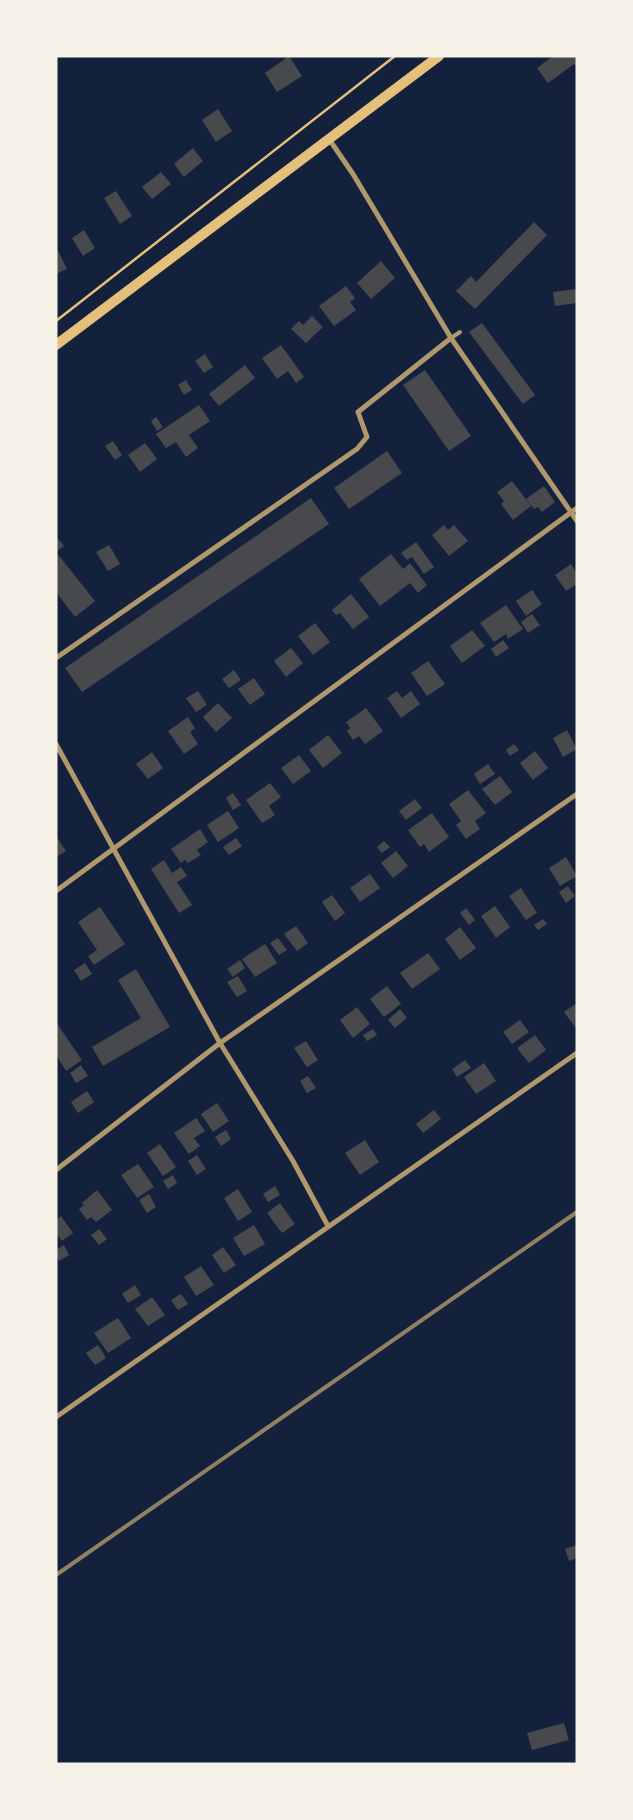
<svg xmlns="http://www.w3.org/2000/svg" width="633" height="1820" font-family="Arial,sans-serif">
<style>
.building{fill:#48494c}
.lines{fill:none;stroke-linecap:round;stroke-linejoin:round}
.path{stroke:#e5c07b;stroke-width:2.5}
.service{stroke:#b1986c;stroke-width:4}
.minor{stroke:#b1986c;stroke-width:5}
.secondary{stroke:#e5c07b;stroke-width:10}
.rail{stroke:#918062;stroke-width:4}
</style>
<rect width="100%" height="100%" fill="#14213d"/>
<path class="building" d="M289,56l13,20 -25,16 -12,-19z
M553,56h24v11l-3,-3 -26,19 -11,-15z
M218,109l14,22 -16,11 -14,-22z
M193,148l10,13 -19,16 -10,-13z
M161,172l10,12 -19,15 -10,-12z
M116,191l16,25 -12,8 -16,-26z
M534,222l13,13 -72,74 -19,-18 15,-15 5,6z
M84,230l11,18 -12,8 -11,-18z
M56,247l11,22 -11,5z
M381,261l14,17 -24,21 -14,-16z
M346,286l9,12 -5,4 6,8 -22,16 -15,-20z
M577,289v14l-22,3 -2,-14z
M312,316l11,11 -17,16 -15,-14 8,-8 4,4z
M482,323l53,72 -12,9 -54,-72z
M281,345l23,32 -8,6 -8,-12 -11,8 -15,-21z
M205,354l8,13 -9,6 -9,-12z
M245,365l10,13 -36,28 -10,-12z
M425,370l46,66 -22,15 -46,-66z
M186,380l6,10 -8,5 -6,-10z
M199,405l11,16 -21,14 9,13 -12,9 -10,-15 -10,6 -10,-14z
M156,417l7,10 -6,4 -6,-10z
M113,441l9,14 -7,5 -10,-14z
M145,443l12,16 -17,13 -12,-17z
M387,451l15,22 -53,36 -15,-21z
M512,481l19,25 -18,14 -12,-16 3,-3 -7,-9z
M544,486l11,16 -13,10 -4,-5 -4,2 -8,-10z
M311,498l18,26 -247,168 -17,-24z
M444,525l4,5 6,-5 14,16 -19,15 -17,-21z
M56,536l8,10 -8,6 39,49 -20,16 -19,-25z
M416,542l18,25 -10,7 -12,-17 -5,3 -6,-7z
M109,545l11,19 -12,7 -12,-19z
M391,554l12,15 7,-6 17,22 -9,8 -8,-10 -30,23 -21,-27z
M571,564l6,9v11l-11,7 -11,-16z
M532,590l10,14 -16,12 -10,-15z
M351,594l18,23 -16,12 -13,-16 -4,2 -4,-5z
M506,605l17,24 -15,10 -2,-5 -12,8 -14,-19z
M532,614l8,11 -12,8 -7,-11z
M315,623l15,19 -17,13 -15,-19z
M472,630l13,16 -23,17 -12,-17z
M503,640l6,8 -13,9 -5,-8z
M291,648l12,15 -17,14 -12,-16z
M428,661l17,23 -18,12 -16,-23z
M234,670l7,10 -12,8 -7,-9z
M254,678l11,16 -15,11 -12,-16z
M198,691l9,14 -11,7 -10,-14z
M397,691l5,7 9,-7 9,13 -19,14 -14,-20z
M218,703l14,15 -16,14 -13,-15z
M366,708l17,23 -18,13 -6,-8 -6,4 -6,-9 3,-3 -4,-6z
M188,717l7,11 -5,4 8,12 -14,10 -16,-23z
M567,730l10,19 -14,8 -10,-19z
M328,735l14,18 -19,15 -14,-18z
M514,744l5,6 -9,6 -4,-6z
M535,751l13,17 -15,12 -13,-17z
M152,752l11,16 -15,11 -12,-15z
M299,755l12,16 -18,13 -12,-16z
M488,764l7,10 -15,10 -6,-10z
M500,776l12,16 -17,13 -13,-16z
M270,783l11,14 -12,9 6,9 -13,8 -16,-23z
M468,790l18,23 -11,8 5,8 -14,10 -10,-14 5,-4 -12,-17z
M233,793l8,12 -8,5 -7,-12z
M415,799l7,9 -16,12 -7,-9z
M228,811l11,17 -21,14 -11,-17z
M432,813l17,24 -20,15 -5,-8 -4,3 -12,-17z
M200,829l8,13 -11,8 4,5 -13,8 -3,-3 -4,3 -10,-14z
M56,836l10,15 -10,6z
M236,838l6,8 -13,9 -6,-8z
M384,841l6,6 -8,6 -5,-6z
M396,851l12,15 -15,12 -12,-15z
M566,857l11,19 -17,10 -11,-18z
M164,860l8,13 9,-6 6,9 -10,6 15,23 -13,8 -28,-44z
M370,874l10,14 -20,14 -10,-14z
M568,886l7,10 -9,7 -7,-11z
M521,888l16,25 -11,7 -17,-24z
M332,895l13,18 -10,8 -13,-19z
M495,906l15,21 -14,11 -15,-22z
M100,907l25,37 -31,21 -6,-9 9,-6 -19,-28z
M466,908l9,12 -6,5 -9,-12z
M543,919l4,5 -9,6 -4,-5z
M296,926l12,17 -11,8 -13,-17z
M460,927l16,21 -16,12 -15,-21z
M278,938l9,12 -8,5 -9,-12z
M265,944l12,19 -22,14 -13,-18z
M428,953l12,16 -28,20 -12,-16z
M240,960l5,8 -12,9 -6,-8z
M85,963l7,11 -11,7 -7,-11z
M136,969l34,58 -67,39 -11,-19 49,-29 -23,-38z
M238,976l9,15 -10,6 -10,-15z
M387,986l14,18 -17,13 -14,-18z
M577,1003v23l-2,1 -11,-15z
M357,1007l13,17 -17,14 -13,-18z
M400,1009l7,9 -12,10 -7,-8z
M520,1020l9,12 -17,12 -9,-12z
M56,1022l26,38 -16,11 -10,-16z
M373,1029l4,6 -10,6 -4,-6z
M535,1035l11,15 -17,13 -12,-15z
M306,1041l12,19 -11,7 -13,-19z
M465,1060l6,8 -14,9 -5,-8z
M484,1063l12,18 -20,13 -12,-17z
M81,1065l7,11 -12,7 -6,-10z
M308,1076l8,12 -9,5 -7,-12z
M87,1091l7,11 -16,11 -7,-11z
M217,1103l12,18 -16,11 -12,-18z
M434,1110l7,9 -18,14 -7,-9z
M196,1118l9,13 -11,7 6,8 -11,8 -15,-21z
M226,1130l5,9 -10,7 -6,-9z
M365,1140l14,22 -19,13 -15,-22z
M160,1144l16,23 -13,9 -16,-23z
M197,1155l9,14 -9,6 -9,-14z
M138,1164l16,23 -17,11 -16,-23z
M173,1175l4,8 -9,6 -5,-8z
M275,1186l5,9 -12,7 -5,-8z
M238,1189l14,23 -14,9 -14,-23z
M97,1190l15,20 -16,12 -5,-5 -4,3 -8,-11 5,-4 -2,-2z
M149,1194l7,13 -9,6 -8,-13z
M280,1203l15,21 -13,9 -15,-20z
M61,1216l12,17 -11,8 -6,-7v-14z
M254,1225l11,19 -21,12 -11,-18z
M99,1229l8,10 -8,6 -8,-10z
M64,1245l5,10 -10,6 -3,-4v-7z
M223,1247l13,18 -12,8 -12,-18z
M201,1266l13,19 -18,11 -12,-19z
M135,1285l6,10 -13,8 -6,-9z
M181,1294l7,10 -10,6 -7,-10z
M152,1297l13,18 -17,11 -13,-17z
M118,1318l13,20 -23,15 -14,-20z
M98,1345l8,13 -11,7 -9,-12z
M577,1545v13l-8,3 -4,-12z
M564,1723l5,17 -37,10 -5,-17z"/>
<g class="lines">
<path class="path" d="M56,321l339,-265"/>
<path class="service" d="M451,338l9,-6"/>
<path class="minor" d="M329,139l24,35 98,164 126,183
M56,658l301,-209 10,-12 -9,-25 93,-74
M56,744l164,299 73,118 35,65
M56,891l521,-383
M56,1170l164,-127 357,-249
M56,1417l521,-364"/>
<path class="secondary" d="M56,345l383,-289"/>
<path class="rail" d="M56,1575l521,-363"/>
</g>
<rect width="633" height="1820" fill="none" stroke="#f6f1e7" stroke-width="115"/>
</svg>
